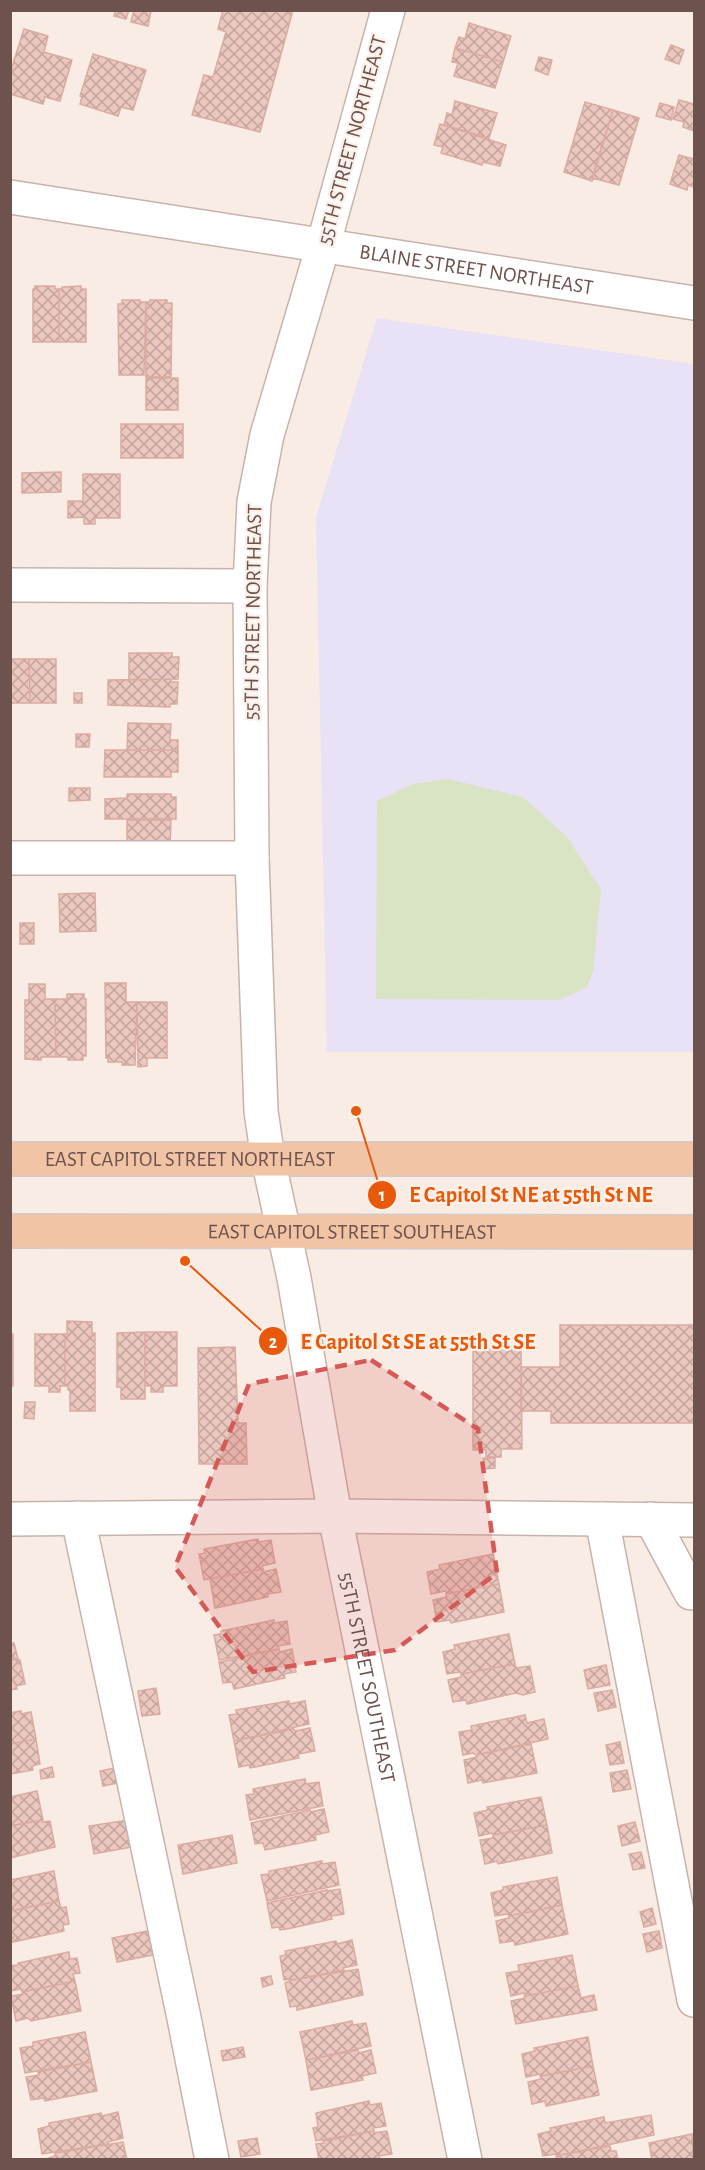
<svg xmlns="http://www.w3.org/2000/svg" width="705" height="2170" font-family="'Alegreya Sans',sans-serif">
<style>
.education{fill:#e9e1f5}
.pitch{fill:#d8e4c4}
.building{fill:url(#building-cross-hatch);stroke:#dbaba1;stroke-width:1.5}
.lines{fill:none;stroke-linecap:round;stroke-linejoin:round}
.minor-casing{stroke:#c8b3ac;stroke-width:36}
.major-casing{stroke:#d4cbca;stroke-width:36}
.minor{stroke:#fff;stroke-width:33}
.major{stroke:#f0c4a4;stroke-width:33}
.marked{fill:#d45957;fill-opacity:0.2;stroke:#d45957;stroke-width:4.5;stroke-dasharray:12 8;stroke-linejoin:round}
.labels{text-anchor:middle;dominant-baseline:central;stroke-width:4.5;stroke-linejoin:round;paint-order:stroke}
.street-label{font-size:21px;fill:#6e524d;stroke:#fcf1e9}
.leader{fill:none;stroke:#e8590c;stroke-width:2}
.callout-dot{fill:#e8590c;stroke:#fcf1e9;stroke-width:2}
.mark-label{font-size:18px;text-anchor:middle;font-weight:bold;fill:#fff}
.callout-label{font-size:22px;text-anchor:middle;font-weight:bold;fill:#e8590c;stroke:#fcf1e9;stroke-width:4.5;stroke-linejoin:round;paint-order:stroke}
</style>
<defs>
<pattern id="building-cross-hatch" width="8" height="8" patternUnits="userSpaceOnUse" patternTransform="scale(1.5)"><rect width="8" height="8" fill="#ebc7bf"/><path d="M0 0l8 8M0 8l8-8" fill="none" stroke="#c3a49d"/></pattern>
</defs>
<rect width="100%" height="100%" fill="#f9ece4"/>
<path class="education" d="M377,318l317,46v688h-367l-11,-535z"/>
<path class="pitch" d="M448,779l75,18 44,40 34,52 -8,83 -6,15 -27,13 -184,-1 1,-198 36,-17z"/>
<path class="building" d="M116,10h13l-3,9 -12,-3z
M134,10l17,1 -3,15 -17,-4z
M223,10h70l-33,122 -68,-17 12,-40 9,2 13,-45 -8,-3z
M469,23l42,13 -8,26 -48,-14 4,-11 6,2z
M24,29l24,7 -4,16 28,8 -12,41 -15,-4 -2,7 -33,-10v-21z
M671,45l13,5 -5,14 -14,-5z
M455,48l48,14 -8,26 -41,-12 4,-13 -6,-1z
M93,54l53,16 -13,40 -12,-3 -3,9 -38,-12 2,-7 -2,-1z
M539,57l13,3 -4,15 -13,-5z
M679,100l15,4v27l-11,-4 1,-5 -11,-3z
M455,101l42,12 -8,25 -45,-13 3,-12 5,2z
M585,102l28,8 -21,71 -28,-9z
M660,103l14,4 -3,13 -15,-4z
M613,110l26,8 -20,67 -27,-7z
M440,124l66,21 -6,21 -17,-4 -1,3 -41,-12 2,-6 -9,-2z
M679,155l15,4v28l-6,-2 -1,5 -17,-6z
M35,286h20v3h4v53h-26v-53h2z
M81,286v3h5v53h-27v-53h3v-2z
M122,300h18v2h6l-2,73h-25l-1,-71h4z
M150,300h17v3h5l-1,74h-25v-75h4z
M146,378h32v32h-32z
M121,424h62v34h-62z
M61,472v20l-39,1v-20z
M83,474h37v44h-25v6h-11v-7l-16,1v-17h15z
M129,653h43v4h7l-1,22 -49,1z
M10,659h19l1,44h-20z
M29,659h27v44h-26z
M171,679v3h7l-1,22h-7v3l-62,-2v-25z
M74,693h8v10h-8z
M128,723l43,1 -1,16h8v10h-51z
M76,734h14l-1,13h-13z
M105,750h73v22h-7v5h-67z
M69,788h21v12l-21,1z
M127,794h44v3h5v22h-71v-20l22,-1z
M127,820h44l-1,27h-43z
M95,893l1,38 -36,1 -1,-38z
M20,923h14v21h-14z
M105,983h21v19h11l-2,63h-13v-3h-14v-4h-2z
M29,984h16v15h10l1,58h-15v3l-16,-1v-59h4z
M67,994h17v5h2v57h-3v4h-15v-3h-12l-1,-58h12z
M137,1002h30v56h-20v8l-9,1z
M67,1321l25,1v11h3v78h-25v-21h-2v-4h-3v-52h2z
M560,1325h134v98h-143v-12h-30v-44h39z
M145,1332v67h-24v-12h-4v-54z
M145,1332h32v54h-14v6h-12v-6h-6z
M10,1334h3v52h-3z
M35,1334h30v52h-5v6h-11v-6h-14z
M235,1347l3,76h8l1,41h-48l-1,-116z
M473,1349h48l1,100h-21v8h-15v-7h-13z
M25,1402h10l-1,17 -10,-1z
M483,1458h12v10l-12,1z
M258,1539l1,3 12,-2 4,23 -13,3 1,3 -59,11 -5,-26 6,-1 -1,-4z
M493,1554l6,30 -52,10 -2,-3 -14,3 -4,-22 13,-3 -1,-4z
M263,1569v3l13,-3 5,23 -13,2v3l-53,11 -5,-29z
M499,1584l5,28 -53,11 -1,-3 -13,2 -4,-22 13,-3v-3l4,-1z
M274,1620v3l13,-2 3,23 -12,2 1,3 -60,11 -5,-25 7,-1v-3z
M509,1634l6,30 -54,10 -1,-2 -13,2 -4,-22 12,-3 -1,-4z
M14,1643l4,16 -8,1v-16z
M279,1649l1,3 12,-3 4,23 -12,2 1,4 -51,11 -2,-7 -9,1 -4,-21z
M18,1659v2l2,-1 5,24 -9,2 1,3 -7,1v-30z
M515,1664l1,4 14,-2 5,26 -12,3 -7,-2 -49,11 -1,-4 -13,2 -5,-22 13,-3v-3z
M606,1665l4,20 -22,4 -4,-19z
M156,1688l4,26 -18,2 -4,-25z
M612,1690l4,17 -18,4 -4,-18z
M289,1701v3l16,-3 4,23 -75,17 -5,-26 8,-1 -1,-4z
M21,1711v3l10,-2 5,27 -26,5v-31z
M525,1715l2,8 17,-4 4,20 -72,16 -3,-2 -10,2 -4,-23 13,-2 -1,-4z
M310,1728l5,23 -17,3 1,4 -49,10 -1,-3 -10,2 -5,-26 60,-12 1,2z
M36,1739l4,25 -8,2 1,4 -23,4v-30z
M620,1742l4,21 -14,2 -4,-20z
M531,1744l6,29 -54,10 -1,-3 -14,3 -4,-23 13,-3 -1,-2z
M52,1767l2,10 -13,2 -1,-9z
M120,1767l2,15 -19,4 -3,-15z
M627,1770l4,19 -18,3 -3,-19z
M305,1779l1,5 13,-2 4,24 -73,14 -4,-25 8,-1 -1,-5z
M37,1791l6,29 -33,6v-29z
M541,1797l6,28 -54,10 -1,-2 -13,3 -5,-23 14,-3 -1,-3z
M324,1809l5,23 -14,3 1,5 -51,10 -2,-7 -8,1 -4,-21 59,-13 1,2z
M43,1820v2l7,-1 5,26 -45,11v-32z
M128,1820l4,27 -38,7 -5,-28z
M635,1822l5,19 -18,5 -4,-20z
M547,1825l5,28 -54,11 -1,-3 -12,3 -5,-24 13,-2v-3z
M232,1835l5,28 -54,11 -5,-29z
M641,1852l4,16 -12,2 -4,-16z
M322,1861v3l13,-2 4,23 -72,16 -6,-26 8,-1v-3z
M54,1871l5,30 -49,10v-31z
M557,1877l5,28 -53,11 -1,-2 -13,2 -4,-23 12,-3v-3z
M340,1889l4,25 -13,2 1,3 -40,9 -12,2 -1,-3 -7,1 -5,-25 60,-13v1z
M59,1901l2,7 5,-1 3,17 -6,1 1,6 -51,11v-5l-3,1v-27z
M562,1905l6,29 -53,11 -1,-4 -14,2 -4,-22 13,-3v-2z
M652,1908l4,16 -12,3 -4,-15z
M148,1931l5,24 -36,7 -5,-24z
M659,1931l3,17 -15,4 -4,-18z
M352,1940l5,25 -14,3 1,2 -52,10 -1,-1 -7,1 -4,-24 6,-1 -1,-4 51,-10 1,3z
M69,1952l1,7 7,-1 3,15 -7,1 2,7 -53,11 -1,-3 -11,2v-25l8,-1v-2z
M572,1955l6,31 -52,10 -2,-3 -13,3 -5,-23 13,-2 -1,-6z
M358,1969l5,26 -66,15v-4l-7,1 -5,-24 7,-3z
M271,1976l2,8 -10,3 -2,-9z
M75,1981l6,30 -50,10 -3,-3 -12,3 -5,-25 12,-2 -1,-2z
M578,1986l3,12 13,-3 3,15 -81,14 -5,-23 14,-3 -1,-2z
M352,2021l1,4 13,-2 5,23 -65,14 -6,-28z
M85,2032l6,30 -66,11 -5,-25 13,-2v-4z
M588,2037l5,29 -45,9 -8,1v-2l-14,3 -4,-23 13,-3 -1,-3z
M243,2047l2,10 -22,4 -2,-10z
M358,2050l1,3 12,-3 5,23 -14,3 1,4 -52,10 -5,-30z
M91,2062l6,29 -52,10 -1,-3 -13,2 -5,-23 13,-2 -1,-3z
M593,2066l6,29 -53,11 -1,-5 -13,3 -4,-22 13,-3 -1,-3z
M369,2101l1,4 11,-2 5,23 -13,2 1,3 -58,10 -3,-13 5,-1 -2,-14z
M118,2112l5,26 -15,4v2l-66,10 -4,-25 11,-3v-3l52,-10 1,3z
M651,2115l3,20 -98,21v-2l-13,2 -5,-22 13,-3 -1,-3 54,-11 1,6z
M374,2131v2l13,-2 5,23 -13,2 1,4h-61l-3,-16 8,-1 -1,-2z
M692,2134l2,26h-42l-3,-17z
M257,2138l3,16 -19,3 -3,-16z
M123,2142l4,18h-84l12,-4v-3z
M610,2146l1,5h5l2,9h-65l8,-5z"/>
<g class="lines">
<g class="minor-casing">
<g id="minor">
<path id="s1" d="M388,10l-65,236 -56,189 -13,67 -4,84 2,272 9,253 7,48 26,119 41,238 130,644"/>
<path id="s2" d="M10,197l684,106"/>
<path d="M10,585l240,1"/>
<path d="M10,858h242"/>
<path d="M78,1518l105,495 29,147"/>
<path d="M10,1519l325,-3 359,4"/>
<path d="M602,1519l92,481"/>
<path d="M651,1519l40,74h3"/>
</g>
</g>
<g class="major-casing">
<g id="major">
<path id="s3" d="M10,1159h684"/>
<path id="s4" d="M10,1231l684,1"/>
</g>
</g>
<use href="#minor" class="minor"/>
<use href="#major" class="major"/>
</g>
<path class="marked" d="M371,1360l107,69 19,144 -102,77 -142,22 -78,-105 74,-183z"/>
<g class="labels">
<g class="street-label">
<text transform="translate(352 140) rotate(-75)">55TH STREET NORTHEAST</text>
<text stroke="none"><textPath href="#s2" startOffset="472">BLAINE STREET NORTHEAST</textPath></text>
<text transform="translate(253 612) rotate(-89)">55TH STREET NORTHEAST</text>
<text stroke="none"><textPath href="#s3" startOffset="180">EAST CAPITOL STREET NORTHEAST</textPath></text>
<text stroke="none"><textPath href="#s4" startOffset="342">EAST CAPITOL STREET SOUTHEAST</textPath></text>
<text stroke="none"><textPath href="#s1" startOffset="1696">55TH STREET SOUTHEAST</textPath></text>
</g>
</g>
<path class="leader" d="M356 1111L382 1195M185 1261L273 1341"/>
<g class="callout-dot">
<circle cx="356" cy="1111" r="6"/>
<circle cx="185" cy="1261" r="6"/>
<circle cx="382" cy="1195" r="15"/>
<circle cx="273" cy="1341" r="15"/>
</g>
<g class="mark-label">
<text x="382" y="1201">1</text>
<text x="273" y="1348">2</text>
</g>
<g class="callout-label">
<text x="531" y="1202">E Capitol St NE at 55th St NE</text>
<text x="418" y="1349">E Capitol St SE at 55th St SE</text>
</g>
<rect width="705" height="2170" fill="none" stroke="#6e524d" stroke-width="24"/>
</svg>
